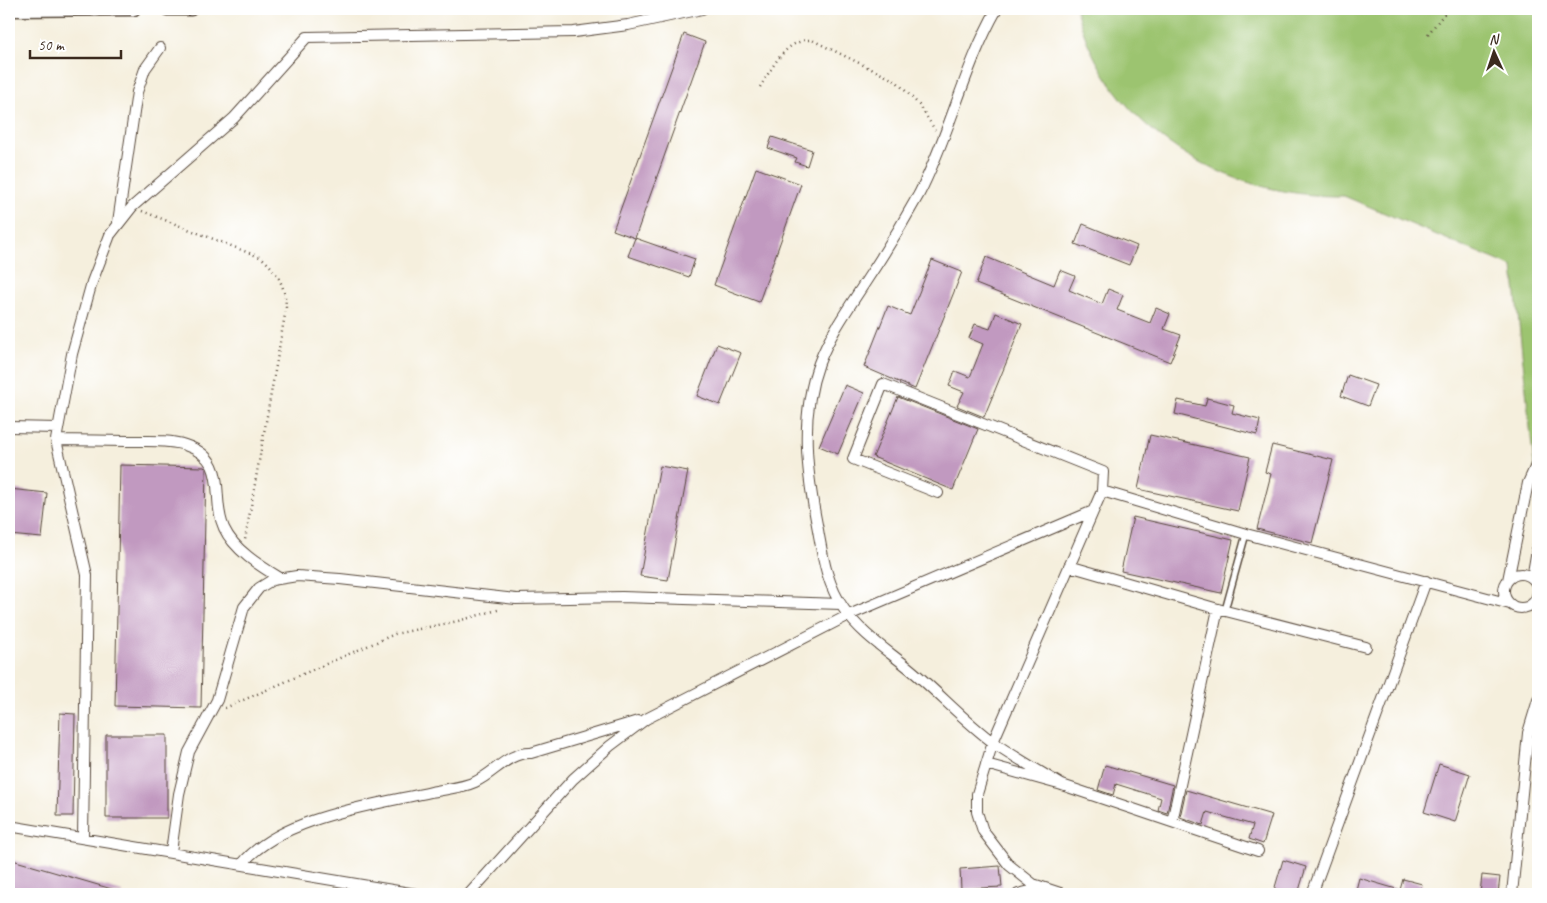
<svg xmlns="http://www.w3.org/2000/svg" width="1547" height="903" font-family="Caveat,sans-serif">
<style>
.green{fill:#9cc46f;stroke:#6c7746}
.building{fill:#c199c0}
.lines{fill:none;stroke-linecap:round;stroke-linejoin:round}
.service-casing{stroke:#57483b;stroke-width:8}
.minor-casing{stroke:#57483b;stroke-width:12}
.tertiary-casing{stroke:#57483b;stroke-width:15}
.path{stroke:#57483b;stroke-width:2.5;stroke-dasharray:1 4;stroke-linecap:butt}
.service{stroke:#fff;stroke-width:5}
.minor{stroke:#fff;stroke-width:10}
.tertiary{stroke:#fff;stroke-width:12}
</style>
<rect width="100%" height="100%" fill="#fff"/>
<filter id="ink" filterUnits="userSpaceOnUse"><feTurbulence type="fractalNoise" baseFrequency=".02" numOctaves="2"/><feDisplacementMap in="SourceGraphic" scale="10" xChannelSelector="R" yChannelSelector="G"/><feConvolveMatrix kernelMatrix="1 2 1 2 8 2 1 2 1" color-interpolation-filters="sRGB"/></filter>
<filter id="wash" filterUnits="userSpaceOnUse"><feTurbulence type="fractalNoise" baseFrequency=".0096" numOctaves="4" result="noise"/><feDisplacementMap in="SourceGraphic" scale="20" xChannelSelector="R" yChannelSelector="G"/><feGaussianBlur stdDeviation="1.12" result="paint"/><feColorMatrix in="noise" values="0 0 0 0 0 0 0 0 0 0 0 0 0 0 0 0 0 1.4 0 .05"/><feComposite in="paint" operator="in"/></filter>
<g filter="url(#wash)">
<rect width="100%" height="100%" fill="#f5efdd"/>
<path class="green" d="M1076,9h462v494l-25,-236 -169,-71c-120,2 -236,-66 -268,-187z"/>
<g id="blocks">
<path class="building" d="M684,34l21,8 -70,196 -22,-8z
M772,137l40,13 -5,16 -12,-4 2,-4 -29,-10z
M756,168l45,16 -42,118 -45,-17z
M1083,224l54,22 -8,19 -54,-21z
M635,238l60,21 -6,18 -61,-21z
M986,257l68,28 6,-15 15,6 -6,14 33,14 6,-15 15,6 -6,15 33,13 6,-15 14,6 -6,15 17,6 -11,27 -194,-78z
M932,260l30,12 -47,117 -51,-22 24,-61 22,9z
M996,313l26,11 -38,93 -27,-11 7,-14 -15,-6 6,-15 15,6 13,-33 -14,-6 6,-14 15,5z
M717,344l24,9 -21,52 -23,-9z
M1348,375l28,10 -8,21 -27,-10z
M845,385l19,8 -26,61 -19,-8z
M898,397l80,32 -25,61 -80,-33z
M1207,398l27,7 -2,8 28,7 -3,15 -82,-21 3,-14 27,6z
M1150,435l100,22 -12,54 -100,-22z
M1272,445l61,15 -21,83 -55,-14 14,-55 -6,-2z
M120,465l84,2 2,2 -5,239 -86,-2z
M660,466l28,5 -20,109 -28,-4z
M9,489l38,4 -5,45 -33,-3z
M1133,517l100,23 -12,53 -100,-22z
M60,713l15,1 -2,102h-16z
M106,735h61v83h-61z
M1439,764l31,10 -15,48 -31,-10z
M1105,765l68,20 -6,28 -9,-3 3,-12 -45,-14 -3,11 -15,-5z
M1186,790l86,25 -9,29 -14,-5 4,-14 -46,-13 -4,13 -23,-8z
M9,859l113,33v2l-113,-1z
M1283,860l23,7 -8,27h-25z
M1000,866l2,21 -41,2 -1,-20z
M1482,875l18,2 -2,17h-18z
M1359,878l41,12 3,-11 19,5 -3,10h-64z"/>
</g>
</g>
<g filter="url(#ink)">
<use href="#blocks" fill-opacity="0" stroke="#57483b" stroke-width="1"/>
<g class="lines">
<g class="service-casing">
<path id="service" d="M1225,610l21,-76"/>
</g>
<g class="minor-casing">
<path id="minor" d="M997,9c-33,58 -47,125 -78,185 -16,29 -33,57 -51,84 -18,28 -37,54 -49,85 -20,55 -12,111 -1,167 5,28 9,55 26,79 17,25 43,41 66,60 28,23 54,52 84,74 22,15 45,28 68,42
M118,222l19,-130 8,-23 15,-21
M9,427l49,1
M56,440c27,0 54,1 80,1 16,0 34,-1 49,4 46,15 25,53 39,83 10,22 36,38 56,50
M1102,491l144,43 264,70
M938,493l-85,-34 30,-75 220,88 -1,19 -109,251 -16,52v18l6,19 26,34 24,19 30,10
M1069,566l149,43 148,38
M1504 591a17 17 0 1 1 34 0a17 17 0 1 1-34 0Z
M1532,578l6,-34
M1508,580l20,-97 10,-22
M986,764l76,21 196,66
M1172,822l46,-213
M9,826l407,68
M83,837l4,-262 -31,-135 16,-86 20,-72 18,-47 22,-28 102,-89 73,-81 267,-5 54,-7 74,-16
M171,852l8,-58 10,-42 28,-52 27,-93 15,-19 13,-8 25,-4 43,3 176,20 106,-2 219,7
M242,864c38,-47 132,-59 189,-72 13,-3 31,-4 44,-10 20,-9 33,-30 56,-29l107,-32
M469,894l104,-115 37,-33 36,-27 203,-104 244,-104
M1018,894l24,-6
M1312,894l114,-313
M1512,894l16,-161 10,-33"/>
</g>
<g class="tertiary-casing">
<path id="tertiary" d="M167,9h24
M9,10l125,-1"/>
</g>
<path class="path" d="M1428,34l20,-25
M760,87c13,-20 25,-48 52,-47l84,41 24,25 15,24
M142,211l120,47c16,14 24,30 24,51l-41,231
M225,708l170,-74 63,-13 43,-12"/>
<use href="#service" class="service"/>
<use href="#minor" class="minor"/>
<use href="#tertiary" class="tertiary"/>
</g>
</g>
<rect width="1547" height="903" fill="none" stroke="#fff" stroke-width="30"/>
<g transform="translate(1494 52) rotate(357)" stroke="#ffffff" stroke-width="4" paint-order="stroke">
<path d="M0-4L9 19L0 12L-9 19Z" fill="#3b2a1e"/>
<text y="-8" font-size="14" font-weight="bold" text-anchor="middle" fill="#3b2a1e">N</text>
</g>
<path d="M30 50v8h91v-8" fill="none" stroke="#3b2a1e" stroke-width="2.5"/>
<text x="38" y="50" font-size="15" fill="#3b2a1e" stroke="#ffffff" stroke-width="4" paint-order="stroke">50 m</text>
</svg>
